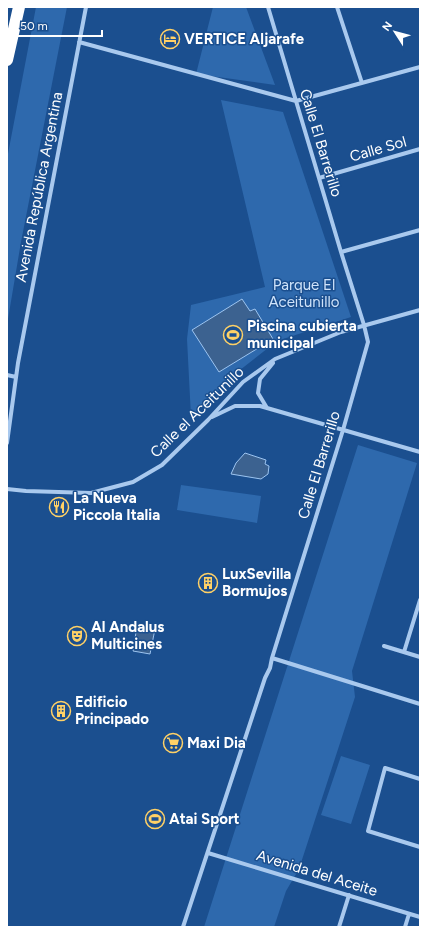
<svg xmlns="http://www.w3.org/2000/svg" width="427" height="934" font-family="Figtree,sans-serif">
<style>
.green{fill:#2e69ad}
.water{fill:#3c6290;stroke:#9cc4f0}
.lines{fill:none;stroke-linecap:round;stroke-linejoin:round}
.minor{stroke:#a9c9ee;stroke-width:4}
.motorway{stroke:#fff;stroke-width:12}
.labels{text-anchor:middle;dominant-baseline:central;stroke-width:3;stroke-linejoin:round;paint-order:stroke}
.poi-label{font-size:15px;font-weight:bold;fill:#fff;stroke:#1b4f8f;text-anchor:start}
.street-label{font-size:15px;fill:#fff;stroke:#1b4f8f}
.park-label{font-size:15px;fill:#cfe3fa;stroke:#1b4f8f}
</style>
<rect width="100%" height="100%" fill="#1b4f8f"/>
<path class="green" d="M36,7h31l-46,235 -14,83v-166z
M213,7h33l29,78 -79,-11z
M221,100l62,12 68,205 -74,24 -37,29 -49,47 -4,-78 4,-34 74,-18z
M358,445l59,18 -65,208 3,26 -56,172 -13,22 -12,36h-70z
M181,485l80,11 -4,27 -80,-13z
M341,756l29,9 -19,59 -30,-9z"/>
<path class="water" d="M242,299l8,12 5,-2 18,30 -54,33 -27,-42z
M245,453l21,7 -1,4 4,2 -1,8 -7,5 -30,-5 5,-11z
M137,626l18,3 -5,25 -17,-3z"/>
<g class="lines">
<path class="minor" d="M337,7l25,76
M79,42l217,59
M296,101l124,-34
M319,178l101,-29
M341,252l79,-22
M7,375l9,2
M267,408l-9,-15 2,-14 13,-16
M212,417l23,-11h25l160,46
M7,443l11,-80 68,-356
M7,489l19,2 65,2 42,-11 29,-17 46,-45 35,-38 32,-23 66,-27 79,-22
M384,646l36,11
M404,652l16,-52
M272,658l148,46
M420,779l-35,-11 -17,63 52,16
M208,853l212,64
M183,927l82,-249 5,-10 2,-10 71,-228 25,-88 -4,-17 -23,-73 -73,-245
M339,927l10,-32
M405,927l4,-13"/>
<path class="motorway" d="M7,60l12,-53"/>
</g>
<defs>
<g id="hotel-ring" transform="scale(1)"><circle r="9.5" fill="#1b4f8f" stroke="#ffd166" stroke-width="1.5"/><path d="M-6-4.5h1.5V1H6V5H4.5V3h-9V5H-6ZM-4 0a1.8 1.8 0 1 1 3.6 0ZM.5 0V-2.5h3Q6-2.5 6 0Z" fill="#ffd166"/></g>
<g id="stadium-ring" transform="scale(1)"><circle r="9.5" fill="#1b4f8f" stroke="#ffd166" stroke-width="1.5"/><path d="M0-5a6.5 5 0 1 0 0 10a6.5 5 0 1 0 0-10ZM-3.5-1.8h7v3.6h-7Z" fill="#ffd166"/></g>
<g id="restaurant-ring" transform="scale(1)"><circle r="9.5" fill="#1b4f8f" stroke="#ffd166" stroke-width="1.5"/><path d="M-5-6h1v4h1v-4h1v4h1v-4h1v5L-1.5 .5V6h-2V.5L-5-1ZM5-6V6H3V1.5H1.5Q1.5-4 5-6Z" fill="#ffd166"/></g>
<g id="building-ring" transform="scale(1)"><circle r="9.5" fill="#1b4f8f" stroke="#ffd166" stroke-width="1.5"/><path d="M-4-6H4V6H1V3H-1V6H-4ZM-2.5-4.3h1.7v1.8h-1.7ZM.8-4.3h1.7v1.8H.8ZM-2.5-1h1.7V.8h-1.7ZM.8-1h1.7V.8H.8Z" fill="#ffd166"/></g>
<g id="theatre-ring" transform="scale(1)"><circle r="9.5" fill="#1b4f8f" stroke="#ffd166" stroke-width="1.5"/><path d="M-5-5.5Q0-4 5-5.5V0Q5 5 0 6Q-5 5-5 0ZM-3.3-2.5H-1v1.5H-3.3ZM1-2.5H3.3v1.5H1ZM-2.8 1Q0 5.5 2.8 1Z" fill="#ffd166"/></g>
<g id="supermarket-ring" transform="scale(1)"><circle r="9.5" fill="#1b4f8f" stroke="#ffd166" stroke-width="1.5"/><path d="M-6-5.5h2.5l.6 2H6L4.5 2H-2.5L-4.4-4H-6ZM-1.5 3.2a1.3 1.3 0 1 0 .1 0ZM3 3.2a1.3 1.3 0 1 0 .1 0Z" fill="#ffd166"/></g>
</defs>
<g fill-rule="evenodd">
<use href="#hotel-ring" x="170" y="39"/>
<use href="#stadium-ring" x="233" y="335"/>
<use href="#restaurant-ring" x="59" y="507"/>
<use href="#building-ring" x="208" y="583"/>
<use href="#theatre-ring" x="77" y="636"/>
<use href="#building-ring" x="61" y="711"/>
<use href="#supermarket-ring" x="173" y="743"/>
<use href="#stadium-ring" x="155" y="819"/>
</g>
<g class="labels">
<g class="poi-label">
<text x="184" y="39">VERTICE Aljarafe</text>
<text x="247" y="326">Piscina cubierta<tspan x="247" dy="17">municipal</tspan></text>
<text x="73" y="498">La Nueva<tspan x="73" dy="17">Piccola Italia</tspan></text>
<text x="222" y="574">LuxSevilla<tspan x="222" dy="17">Bormujos</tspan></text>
<text x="91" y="627">Al Andalus<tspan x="91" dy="17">Multicines</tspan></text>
<text x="75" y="702">Edificio<tspan x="75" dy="17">Principado</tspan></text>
<text x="187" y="743">Maxi Dia</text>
<text x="169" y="819">Atai Sport</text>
</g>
<g class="street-label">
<text transform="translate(321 143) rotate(73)">Calle El Barrerillo</text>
<text transform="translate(378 149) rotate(-16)">Calle Sol</text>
<text transform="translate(39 187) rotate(-79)">Avenida República Argentina</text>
<text transform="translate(197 412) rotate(-44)">Calle el Aceitunillo</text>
<text transform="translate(319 465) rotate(-73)">Calle El Barrerillo</text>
<text transform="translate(317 873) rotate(17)">Avenida del Aceite</text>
</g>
<g class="park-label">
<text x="304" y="285">Parque El<tspan x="304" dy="17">Aceitunillo</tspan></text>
</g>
</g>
<rect width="427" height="934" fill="none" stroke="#ffffff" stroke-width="16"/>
<g transform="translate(395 32) rotate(306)" stroke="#1b4f8f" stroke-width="3" paint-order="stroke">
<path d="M0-3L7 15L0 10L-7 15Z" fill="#ffffff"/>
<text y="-6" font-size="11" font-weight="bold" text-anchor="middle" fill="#ffffff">N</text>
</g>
<path d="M14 30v6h88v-6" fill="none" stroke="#ffffff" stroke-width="2"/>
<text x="20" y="30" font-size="12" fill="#ffffff" stroke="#1b4f8f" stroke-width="3" paint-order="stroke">50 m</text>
</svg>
